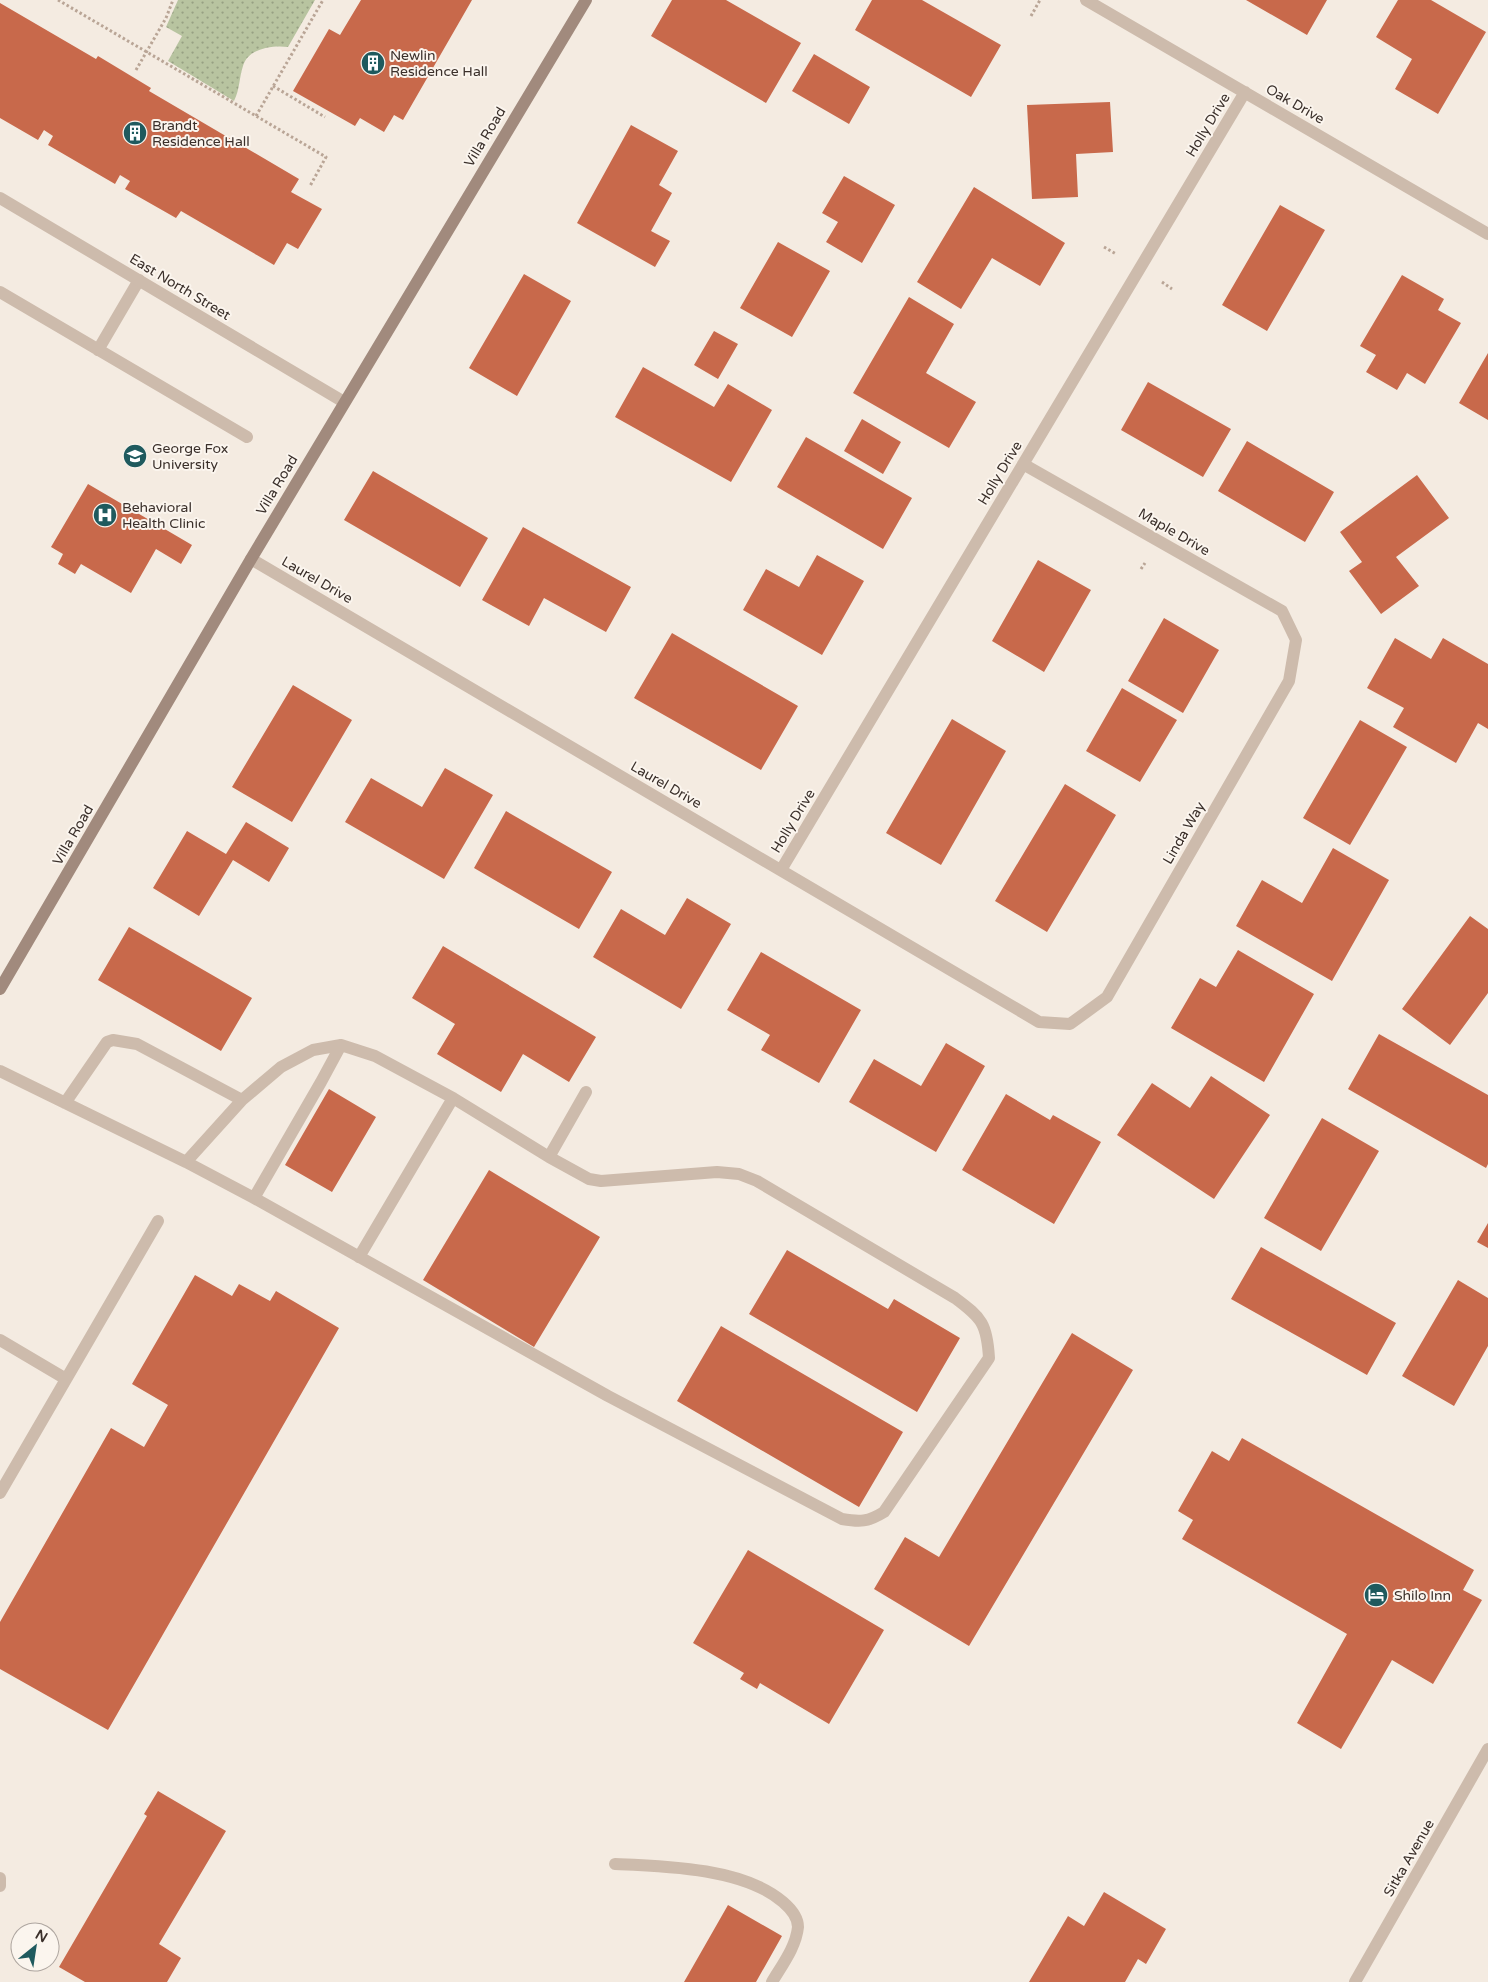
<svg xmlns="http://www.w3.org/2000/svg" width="1488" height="1982" font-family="'Varela Round',sans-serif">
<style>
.green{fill:url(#green-dots)}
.building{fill:#c8694b}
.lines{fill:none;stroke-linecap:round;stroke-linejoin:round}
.path{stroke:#b9a596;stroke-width:3;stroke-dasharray:2.5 2.5;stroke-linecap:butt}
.lane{stroke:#cdbbac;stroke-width:12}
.street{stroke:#cdbbac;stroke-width:12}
.secondary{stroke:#a18a7d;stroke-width:12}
.labels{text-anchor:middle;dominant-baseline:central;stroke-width:4;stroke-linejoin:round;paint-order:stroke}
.poi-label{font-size:14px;fill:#3b302b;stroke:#fbf5ee;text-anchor:start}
.street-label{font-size:14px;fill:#3b302b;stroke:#fbf5ee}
</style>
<defs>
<pattern id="green-dots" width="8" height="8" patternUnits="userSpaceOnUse" patternTransform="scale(1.25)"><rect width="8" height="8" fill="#b8c4a0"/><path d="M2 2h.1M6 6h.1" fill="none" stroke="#97a083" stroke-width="1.8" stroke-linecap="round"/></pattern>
</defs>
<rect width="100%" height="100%" fill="#f4ebe1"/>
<path class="green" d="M178,0h137l-27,47c-15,-2 -40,1 -45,19 -4,12 -3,23 -9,35l-66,-40 14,-25 -16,-9z"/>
<path class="building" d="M361,0h111l-69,120 -9,-5 -10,17 -24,-14 -5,8 -62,-35 36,-62 11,6z
M672,0h54l75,43 -35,60 -115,-67z
M872,0h50l79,45 -30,52 -116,-67z
M1246,0h81l-20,35z
M1398,0h33l55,32 -48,82 -43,-25 17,-30 -36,-22z
M0,3l96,56 2,-3 53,32 -2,3 150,88 -8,13 31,17 -24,40 -11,-6 -13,22 -93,-54 -5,7 -51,-29 5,-8 -10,-6 -5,9 -67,-39 5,-9 -9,-6 -6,10 -38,-22z
M814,54l56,33 -21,37 -57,-33z
M1110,102l3,50 -37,2 2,43 -46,2 -5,-94z
M631,125l47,26 -19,34 13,8 -21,38 19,10 -15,26 -78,-44z
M844,176l51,29 -33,58 -36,-21 12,-20 -16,-9z
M974,187l91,56 -25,43 -48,-28 -31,51 -44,-27z
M1280,205l45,25 -58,101 -45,-26z
M778,242l52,29 -38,66 -52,-29z
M524,274l47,27 -54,95 -48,-28z
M1402,275l42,24 -6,11 23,13 -36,61 -18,-11 -10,17 -31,-18 10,-17 -16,-9z
M909,297l45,27 -28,49 50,29 -27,46 -96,-55z
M714,331l24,13 -20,35 -24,-14z
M1488,353v67l-29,-17z
M643,367l71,40 14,-23 44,26 -41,72 -116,-65z
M1148,382l83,47 -28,48 -82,-47z
M862,419l39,23 -18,32 -39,-23z
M806,437l106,61 -29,51 -106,-62z
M1247,441l87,51 -29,50 -87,-51z
M373,471l115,67 -28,49 -116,-67z
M1417,475l32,43 -53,39 23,29 -38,28 -32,-43 13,-9 -22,-30z
M88,484l104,61 -11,19 -25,-15 -25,44 -50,-29 -6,10 -17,-10 5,-10 -12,-7z
M523,527l108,60 -25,45 -62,-34 -15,28 -47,-26z
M817,555l47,26 -42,74 -79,-45 23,-41 33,18z
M1038,560l53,30 -47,82 -52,-31z
M1164,618l55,32 -36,63 -55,-32z
M672,633l126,73 -37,64 -127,-72z
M1395,638l36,21 12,-21 45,26v65l-10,-6 -22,40 -63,-36 11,-19 -37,-20z
M293,685l59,35 -60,102 -60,-35z
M1122,688l55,32 -37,62 -54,-31z
M952,719l54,32 -65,114 -55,-32z
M1360,720l47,27 -57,98 -47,-27z
M445,768l48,27 -49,84 -99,-57 26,-44 51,29z
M1065,784l51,31 -69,117 -52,-31z
M506,811l106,61 -33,57 -105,-61z
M246,822l43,26 -20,34 -36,-22 -34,56 -46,-28 34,-57 39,23z
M1333,848l56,32 -57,101 -96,-55 26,-46 40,23z
M687,898l44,26 -50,85 -88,-52 28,-48 44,26z
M1470,916l18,13v64l-38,52 -48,-36z
M129,927l123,71 -31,53 -123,-71z
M443,946l153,91 -27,45 -46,-28 -22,38 -64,-38 18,-30 -43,-26z
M1238,950l76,44 -50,88 -93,-54 29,-50 16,9z
M761,952l100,58 -42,73 -58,-33 9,-15 -43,-25z
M1379,1034l109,61v69l-2,4 -138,-79z
M946,1043l39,23 -49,86 -87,-50 25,-43 47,27z
M1211,1076l59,39 -56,84 -97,-64 35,-52 38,25z
M329,1089l47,28 -44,75 -47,-27z
M1006,1094l44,26 3,-5 48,27 -47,82 -92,-54z
M1322,1118l57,33 -58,100 -57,-33z
M489,1170l111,67 -66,110 -111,-67z
M1488,1223v25l-11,-6z
M1261,1247l135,76 -29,52 -136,-76z
M787,1250l101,59 6,-10 66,39 -43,74 -168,-98z
M195,1275l37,21 7,-12 31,17 6,-10 63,37 -231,402 -108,-61v-47l111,-194 33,19 24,-42 -36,-21z
M1458,1280l30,18v48l-34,60 -52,-30z
M721,1326l182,106 -44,75 -182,-106z
M1072,1333l61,37 -164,276 -95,-57 31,-52 34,20z
M1242,1438l232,132 -11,20 19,10 -49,84 -41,-24 -51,89 -44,-26 50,-89 -165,-95 11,-19 -15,-9 34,-60 17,10z
M748,1550l136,80 -55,94 -69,-41 -3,6 -17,-10 4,-6 -51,-30z
M158,1791l68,40 -67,113 22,14 -14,24h-82l-26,-15 88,-151 -3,-2z
M1104,1892l62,37 -20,35 -8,-5 -13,23h-96l39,-66 16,10z
M728,1905l54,31 -26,46h-72z"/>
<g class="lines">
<path class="path" d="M58,0l268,157 -16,29
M1031,16l9,-16
M136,70l30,-52 7,-18
M273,86l52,31
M256,116l67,-116
M1104,247l12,7
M1162,282l10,7
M1141,569l4,-6"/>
<path class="lane" d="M0,292l247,145
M98,350l41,-70
M0,1071l186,91 56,-62 39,-33 32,-17 28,-5 34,11 78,42 96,59 37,-65
M65,1103l42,-61 6,-2 24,4 105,56
M186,1162l68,36 354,198 234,123c18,3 26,3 42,-7l105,-154c-2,-34 -7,-40 -34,-60l-198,-117 -18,-7 -22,-2 -116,9 -12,-2 -40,-22
M254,1198l67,-116 20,-37
M359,1257l94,-159
M0,1340l66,39
M0,1493l158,-272
M615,1864c50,2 129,4 168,38 7,6 15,15 15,25 -2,20 -16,38 -26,55
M0,1878v8"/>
<path class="street" d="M1086,0l402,234
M0,198l344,204
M251,559l788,463 31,2 37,-27 182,-316 7,-41 -14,-29 -259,-147
M781,870l464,-778
M1355,1982l133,-233"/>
<path class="secondary" d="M0,989l251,-430 335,-559"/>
</g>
<defs>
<g id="building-disc" transform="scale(1.25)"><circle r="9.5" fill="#1f5a5e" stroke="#fbf5ee"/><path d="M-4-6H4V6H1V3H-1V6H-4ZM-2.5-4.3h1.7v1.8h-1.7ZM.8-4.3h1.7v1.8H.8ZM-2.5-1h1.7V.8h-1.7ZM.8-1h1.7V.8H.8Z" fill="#fff"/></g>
<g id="university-disc" transform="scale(1.25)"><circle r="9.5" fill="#1f5a5e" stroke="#fbf5ee"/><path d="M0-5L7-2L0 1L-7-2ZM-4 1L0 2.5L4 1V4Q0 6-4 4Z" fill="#fff"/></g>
<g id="hospital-disc" transform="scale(1.25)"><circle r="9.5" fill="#1f5a5e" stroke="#fbf5ee"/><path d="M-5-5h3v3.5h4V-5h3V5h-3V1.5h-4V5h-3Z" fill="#fff"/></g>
<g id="hotel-disc" transform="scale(1.25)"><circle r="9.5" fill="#1f5a5e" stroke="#fbf5ee"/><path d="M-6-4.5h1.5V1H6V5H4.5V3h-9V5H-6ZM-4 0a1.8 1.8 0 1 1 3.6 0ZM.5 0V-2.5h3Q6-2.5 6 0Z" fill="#fff"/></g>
</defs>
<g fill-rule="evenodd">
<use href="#building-disc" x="373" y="63"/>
<use href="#building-disc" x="135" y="133"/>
<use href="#university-disc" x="135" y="456"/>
<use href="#hospital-disc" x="105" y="515"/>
<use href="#hotel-disc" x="1376" y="1595"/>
</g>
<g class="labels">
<g class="poi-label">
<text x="390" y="55">Newlin<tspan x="390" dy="16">Residence Hall</tspan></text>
<text x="152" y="125">Brandt<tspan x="152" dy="16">Residence Hall</tspan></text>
<text x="152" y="448">George Fox<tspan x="152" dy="16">University</tspan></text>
<text x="122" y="507">Behavioral<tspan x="122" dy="16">Health Clinic</tspan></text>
<text x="1394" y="1595">Shilo Inn</text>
</g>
<g class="street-label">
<text transform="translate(1295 104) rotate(30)">Oak Drive</text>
<text transform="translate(1208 125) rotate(-59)">Holly Drive</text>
<text transform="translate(485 137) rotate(-59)">Villa Road</text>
<text transform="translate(180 287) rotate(31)">East North Street</text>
<text transform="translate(1000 473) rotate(-59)">Holly Drive</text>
<text transform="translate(277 485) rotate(-59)">Villa Road</text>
<text transform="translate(1174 532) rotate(30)">Maple Drive</text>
<text transform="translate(317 580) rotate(30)">Laurel Drive</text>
<text transform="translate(666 785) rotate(30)">Laurel Drive</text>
<text transform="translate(793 821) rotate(-59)">Holly Drive</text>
<text transform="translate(1184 833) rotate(-60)">Linda Way</text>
<text transform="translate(73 835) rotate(-60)">Villa Road</text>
<text transform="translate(1409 1858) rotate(-60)">Sitka Avenue</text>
</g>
</g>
<g transform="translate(35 1947) rotate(30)"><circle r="24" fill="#fbf5ee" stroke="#aea6a0"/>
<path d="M0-4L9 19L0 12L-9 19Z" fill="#1f5a5e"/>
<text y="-8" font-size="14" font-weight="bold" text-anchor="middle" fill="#3b302b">N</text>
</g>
</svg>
